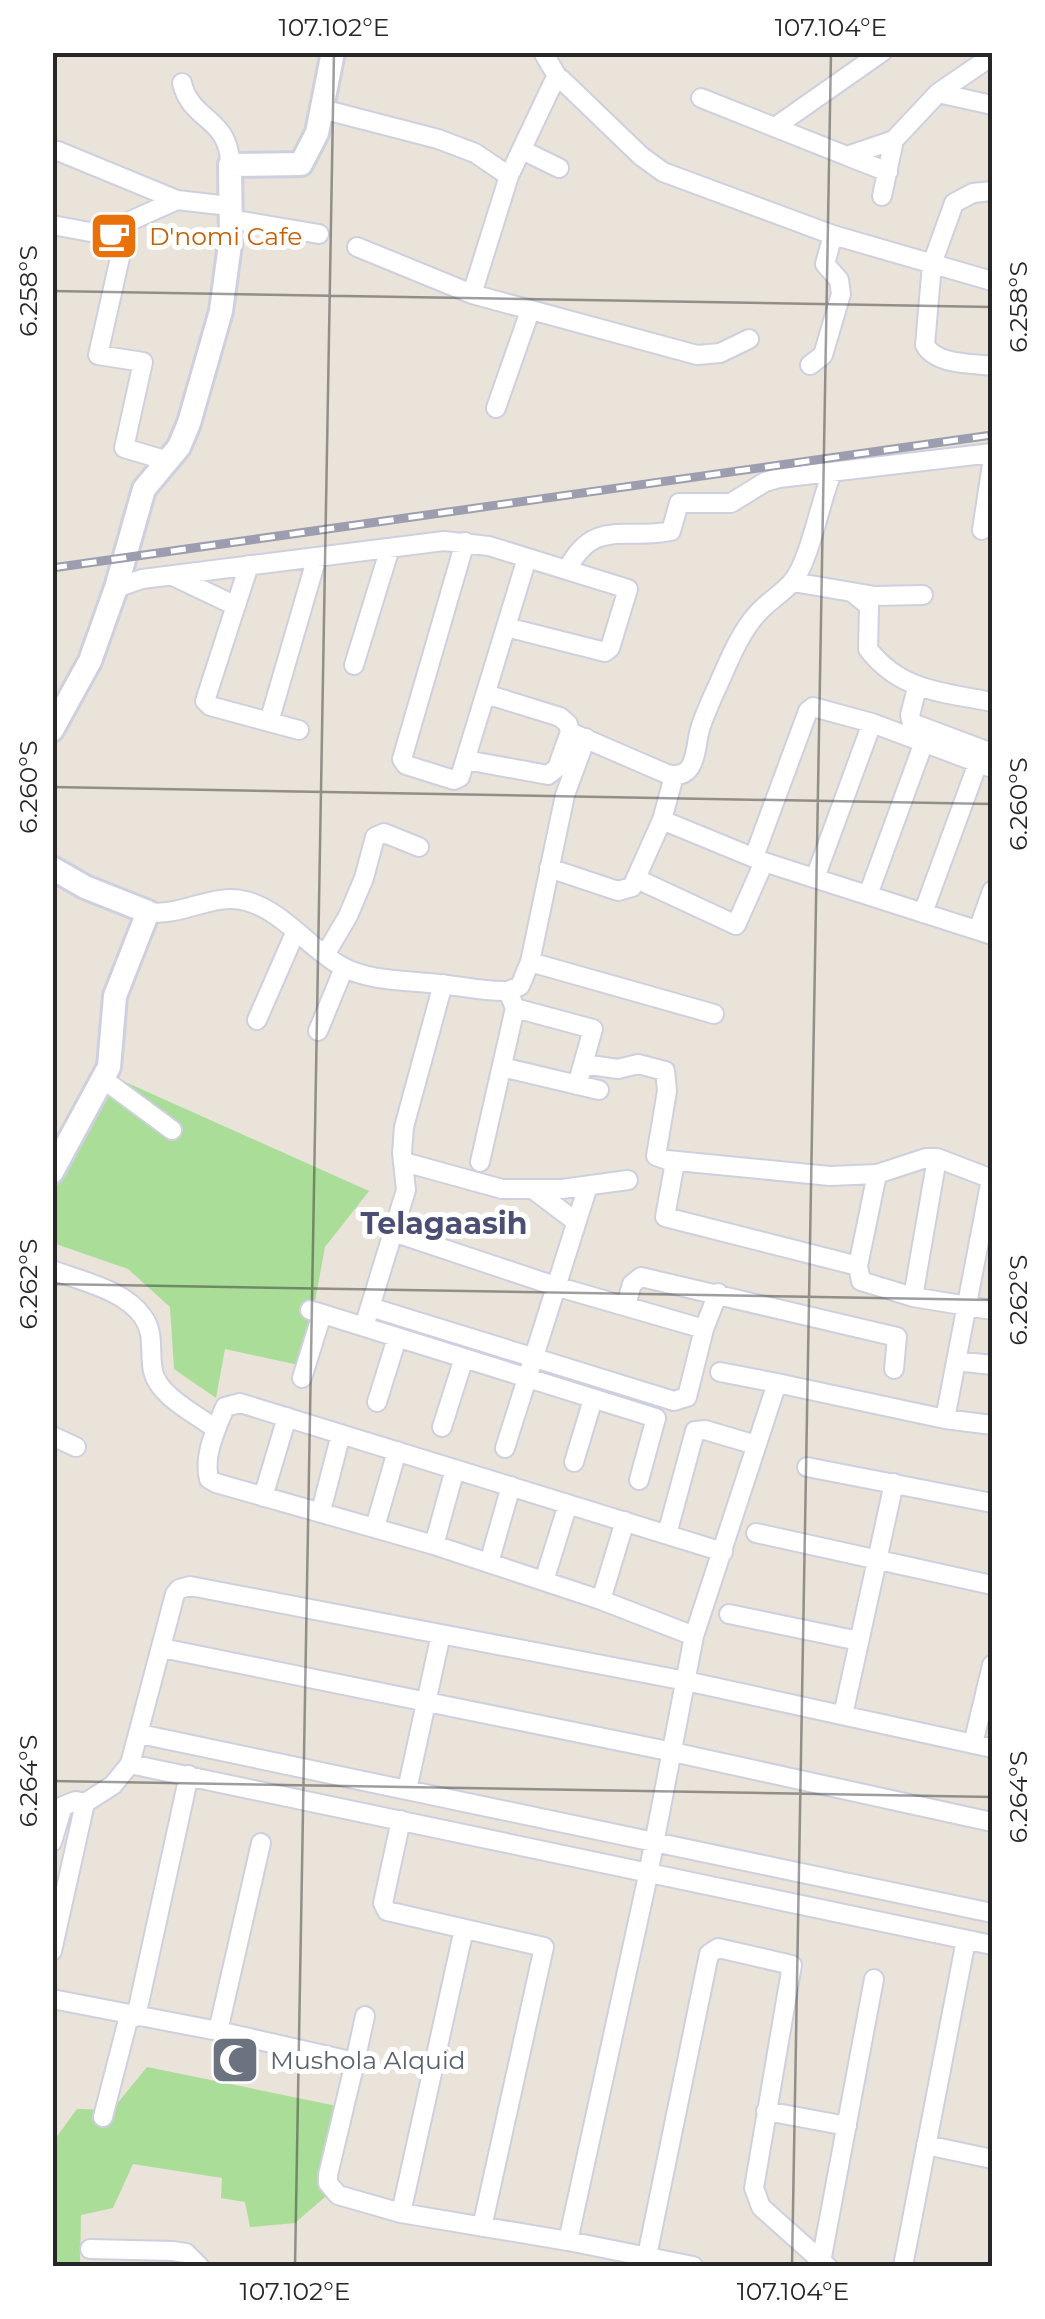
<svg xmlns="http://www.w3.org/2000/svg" width="1045" height="2319" font-family="Montserrat,sans-serif">
<style>
.green{fill:#aadd98}
.lines{fill:none;stroke-linecap:round;stroke-linejoin:round}
.street-casing{stroke:#ced0df;stroke-width:22}
.secondary-casing{stroke:#ced0df;stroke-width:28}
.street{stroke:#fff;stroke-width:18}
.secondary{stroke:#fff;stroke-width:22}
.rail-casing{stroke:#9c9eb0;stroke-width:9}
.rail{stroke:#fff;stroke-width:5;stroke-dasharray:15;stroke-linecap:butt}
.ticks{fill:none;stroke:#272727;stroke-width:2.5;stroke-opacity:0.45}
.labels{text-anchor:middle;dominant-baseline:central;stroke-width:10;stroke-linejoin:round;paint-order:stroke}
.food-label{font-size:25px;fill:#c56008;stroke:#fff;text-anchor:start}
.worship-label{font-size:25px;fill:#5b616d;stroke:#fff;text-anchor:start}
.quarter-label{font-size:30px;font-weight:bold;fill:#4b4f74;stroke:#fff}
.neatline{fill:none;stroke:#272727;stroke-width:4}
.ticks-label{font-size:25px;text-anchor:middle;fill:#272727}
</style>
<rect width="100%" height="100%" fill="#e9e3d9"/>
<path class="green" d="M94,1068l275,123 -44,56 -22,119 -78,-17 -9,49 -42,-29 -4,-62 -42,-38 -75,-26v-98z
M147,2067l190,39 -4,84 -38,33 -45,4 -5,-25 -24,-4 1,-20 -89,-14 -20,44 -32,7 -1,51h-27l2,-127 22,-30 35,1z"/>
<g class="lines">
<g class="street-casing">
<path id="street" d="M543,52l15,26
M182,83c9,39 48,34 48,82
M938,93l54,-37
M701,98l146,58 47,-16 44,-47 54,12
M322,109l116,30 37,14 34,23
M775,127l107,-75
M522,150l37,18
M58,151l119,49
M847,156l41,16
M992,191l-19,2 -19,10 -22,61 -7,81c11,20 46,18 67,21
M882,196l12,-56
M230,219l89,15
M128,222l-30,133 45,7 -19,86 44,13
M52,225l38,7 38,-10 49,-22 52,6
M357,247l115,47
M749,339l-29,14 -23,2 -225,-61 37,-118 46,-97h6l80,77 22,16 170,63 159,46
M810,365l13,-10 18,-61 -2,-14 -14,-16 8,-29
M496,408l34,-97
M982,530l10,-66
M465,542l-63,217 4,6 48,15 6,-3 67,-219
M249,565l-44,136 5,5 89,24
M567,570c27,-53 58,-29 104,-39l8,-28h52l34,-21 14,-4 213,-25
M173,576l63,30
M793,582l82,14 48,-1
M116,588l26,-9 302,-38 45,5 139,43 -18,59 -5,4 -99,-25
M853,593l16,13 -1,43c33,43 76,43 124,53
M354,665l36,-117
M917,688l-7,27 2,8 80,30
M486,694l74,23 8,7 2,8 97,42c29,7 28,-23 32,-41 3,-13 9,-25 14,-37 13,-27 24,-60 44,-82 10,-12 25,-20 35,-32 18,-21 28,-81 40,-109
M269,722l48,-165
M466,760l82,15 9,-7 13,-36
M662,820l102,42 228,73
M754,857l54,-146 5,-4 59,16 120,45
M549,868l69,23 14,-4 30,-67 12,-44
M815,878l57,-155
M637,879l99,46 28,-63
M868,895l56,-153
M148,912c34,5 65,-20 98,-11 37,10 62,46 95,65 29,16 66,14 98,18 23,2 45,8 69,7l12,-5 10,-24 35,-167 21,-57
M923,913l55,-150
M978,930l14,-39
M325,955l23,-39 16,-38 11,-41 9,-4 35,14
M530,962l184,52
M515,1008l78,21 -16,56
M257,1020l38,-87
M318,1031l26,-63
M583,1064l35,5 20,-5 27,7 2,20 -11,65 11,4 163,16 47,-2 49,-16h11l55,21
M502,1067l97,23
M103,1079l69,51
M404,1162l98,27h60l66,-9
M480,1162l35,-154 -7,-17
M675,1162l-10,55 193,49
M877,1174l-19,92 3,15 52,16 79,13
M534,1190l41,31
M52,1270c29,11 73,20 91,47 12,16 6,35 10,54 5,25 44,44 63,58
M913,1297l24,-139
M626,1305l6,-21 9,-7 256,60 -3,32
M370,1307l304,94 13,-4 17,-68 -149,-43 -162,-54
M310,1310l346,108 -17,62
M367,1317l39,-127 -4,-37 2,-26 39,-143
M704,1329l14,-36
M956,1361l36,4
M720,1372l57,11
M302,1378l20,-64
M377,1402l20,-64
M945,1419l46,-240
M442,1427l22,-69
M52,1436l24,11
M505,1448l83,-262
M574,1462l19,-63
M807,1467l185,36
M263,1497l24,-80
M321,1511l20,-77
M375,1527l22,-76
M756,1533l236,52
M667,1534l28,-103 10,-1 51,15
M434,1545l21,-76
M489,1563l22,-77
M544,1581l24,-77
M601,1600l24,-79
M729,1614l130,27
M694,1636l-93,-36 -167,-55 -218,-62 -7,-4c-6,-23 7,-50 16,-72l15,-4 483,149
M162,1648l506,103 324,71
M843,1715l51,-232
M140,1734l852,179
M973,1744l19,-79
M130,1764l862,181
M407,1790l34,-156
M401,1820l-18,83 4,8 157,36 -62,280
M52,1842l11,-36 13,-5 9,2 28,-18 17,-21 45,-170 4,-5 11,-3 496,95 306,67
M52,1951l33,-148
M52,1999l166,32 137,31 -27,113v8l10,12 63,18 167,28 125,25
M136,2017l53,-242
M218,2031l43,-188
M355,2062l10,-46
M766,2111l81,15
M103,2117l26,-101
M926,2145l66,14
M401,2213l63,-284
M568,2241l79,-361 47,-244 83,-253 168,36 47,6
M90,2249l83,2 13,2 13,13
M647,2256l62,-302 9,-6 74,17 -38,223 7,19 66,59
M821,2262l53,-283
M903,2266l63,-326"/>
</g>
<g class="secondary-casing">
<path id="secondary" d="M52,730l38,-69 26,-73 28,-99 35,-42 10,-24 32,-112 10,-74 -1,-72 71,-1 16,-31 16,-81
M52,868l33,19 63,25 -33,84 -6,71 -57,105"/>
</g>
<use href="#street" class="street"/>
<use href="#secondary" class="secondary"/>
<g class="rail-casing">
<path id="rail" d="M52,568l940,-133"/>
</g>
<use href="#rail" class="rail"/>
</g>
<path class="ticks" d="M52,291l940,16M52,787l940,17M52,1284l940,16M52,1781l940,16M295,2266l39,-2214M792,2266l39,-2214"/>
<defs>
<g id="cafe-square" transform="scale(2.5)"><rect x="-9" y="-9" width="18" height="18" rx="4" fill="#e8710a" stroke="#fff"/><path d="M-5.5-4.5H6V0H3Q3 3.5 0 3.5H-2.5Q-5.5 3.5-5.5 0ZM3-3.2v2h1.7v-2ZM-6 4.5H4V6H-6Z" fill="#fff"/></g>
<g id="mosque-square" transform="scale(2.5)"><rect x="-9" y="-9" width="18" height="18" rx="4" fill="#6b7280" stroke="#fff"/><path d="M3.5-4.9A6 6 0 1 0 3.5 4.9A5 5 0 1 1 3.5-4.9Z" fill="#fff"/></g>
</defs>
<g fill-rule="evenodd">
<use href="#cafe-square" x="114" y="236"/>
<use href="#mosque-square" x="235" y="2060"/>
</g>
<g class="labels">
<g class="food-label">
<text x="149" y="236">D'nomi Cafe</text>
</g>
<g class="worship-label">
<text x="270" y="2060">Mushola Alquid</text>
</g>
<g class="quarter-label">
<text x="444" y="1223">Telagaasih</text>
</g>
</g>
<rect width="1045" height="2319" fill="none" stroke="#ffffff" stroke-width="110"/>
<rect x="55" y="55" width="935" height="2209" class="neatline"/>
<g class="ticks-label">
<text x="334" y="36">107.102°E</text>
<text x="831" y="36">107.104°E</text>
<text transform="translate(28 291) rotate(-90)" y="9">6.258°S</text>
<text transform="translate(1018 307) rotate(-90)" y="9">6.258°S</text>
<text transform="translate(28 787) rotate(-90)" y="9">6.260°S</text>
<text transform="translate(1018 804) rotate(-90)" y="9">6.260°S</text>
<text transform="translate(28 1284) rotate(-90)" y="9">6.262°S</text>
<text transform="translate(1018 1300) rotate(-90)" y="9">6.262°S</text>
<text transform="translate(28 1781) rotate(-90)" y="9">6.264°S</text>
<text transform="translate(1018 1797) rotate(-90)" y="9">6.264°S</text>
<text x="295" y="2300">107.102°E</text>
<text x="793" y="2300">107.104°E</text>
</g>
</svg>
